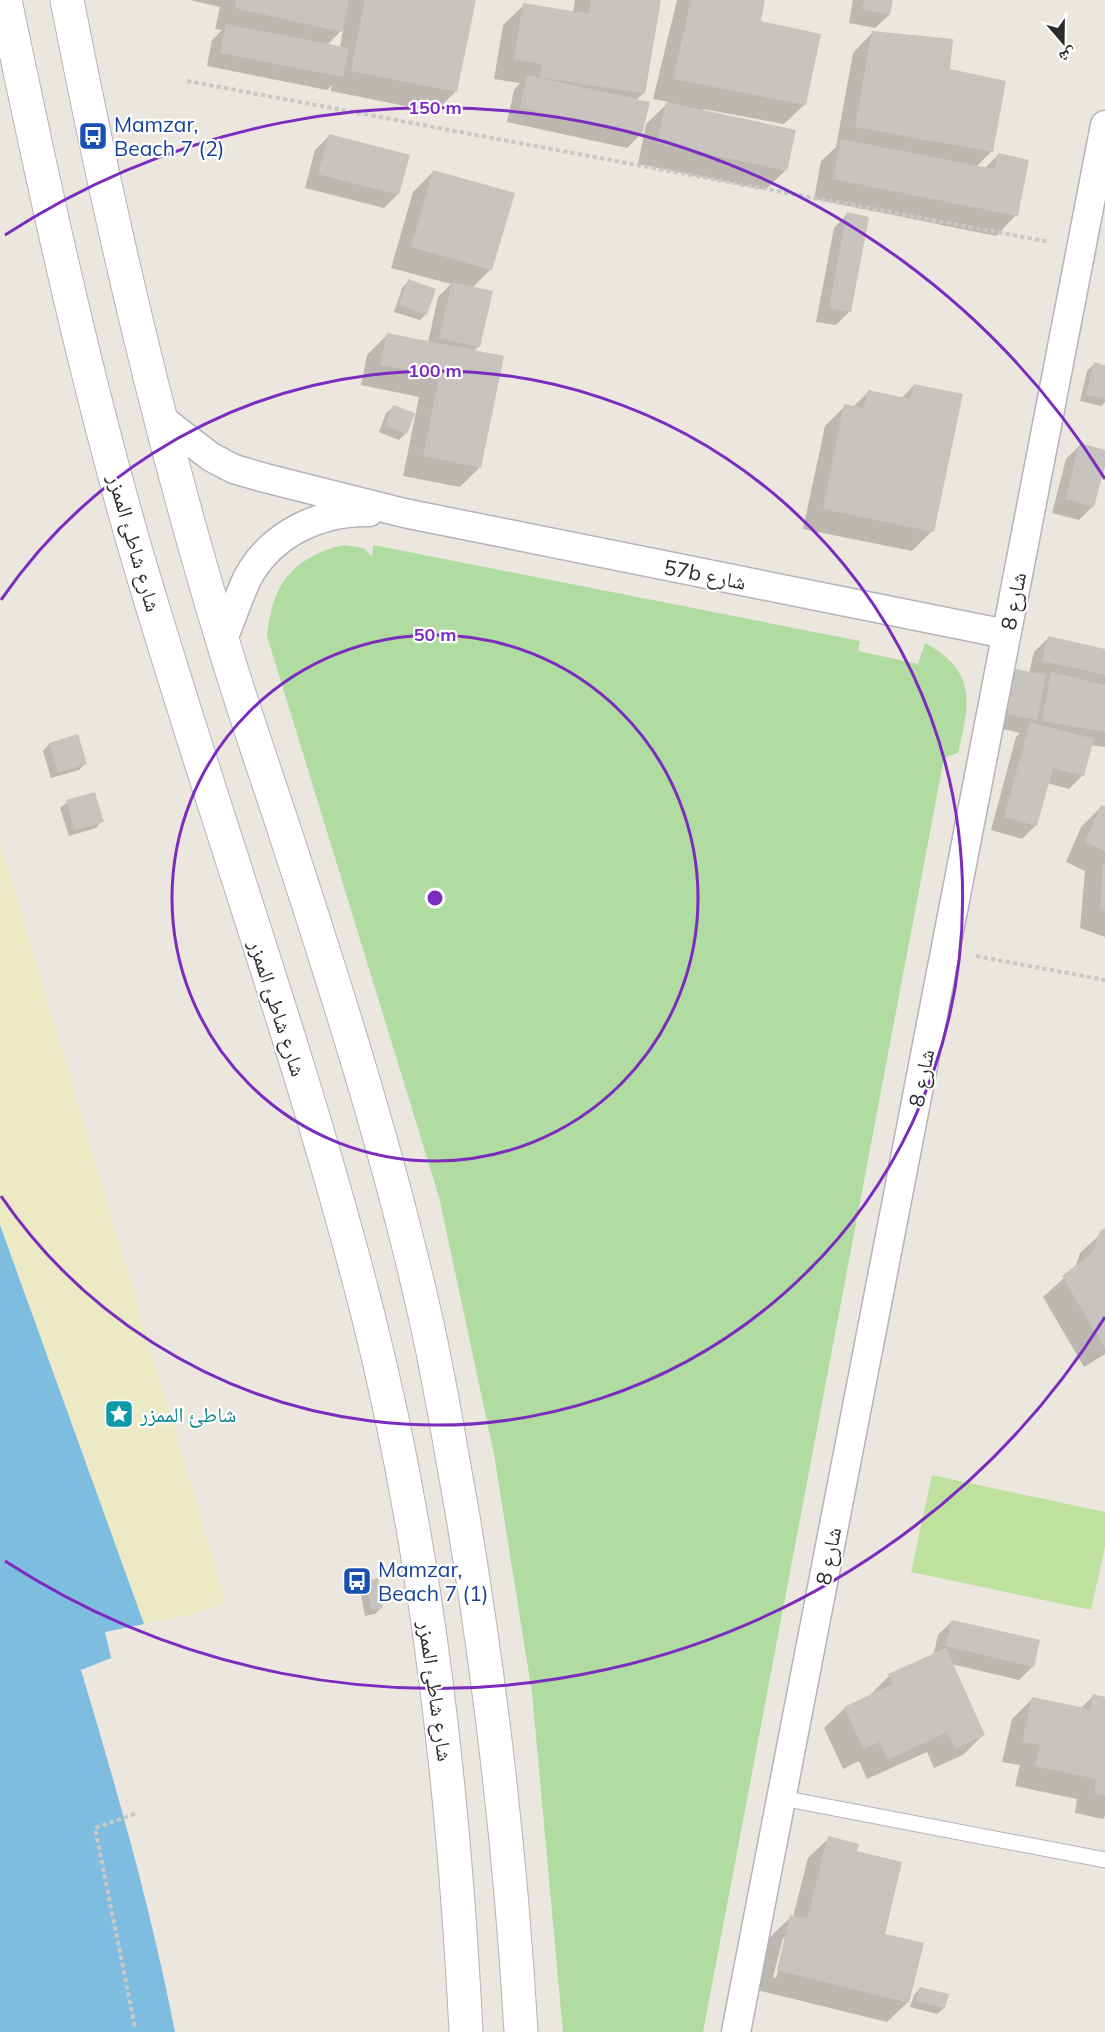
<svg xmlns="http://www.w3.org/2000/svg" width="1105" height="2032" font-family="Mulish,'Noto Naskh Arabic',sans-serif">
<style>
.green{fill:#b0dba1}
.sand{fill:#eceac5}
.pitch{fill:#bfe19e}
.water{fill:#7ebde0}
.shadow{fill:#0003;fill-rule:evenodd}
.building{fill:#c7c3be}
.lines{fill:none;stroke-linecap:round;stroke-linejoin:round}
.service-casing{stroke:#b2b3bd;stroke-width:17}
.minor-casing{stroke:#b2b3bd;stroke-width:31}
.secondary-casing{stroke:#b2b3bd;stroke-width:35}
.path{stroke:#c8c8c8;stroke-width:4;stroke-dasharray:4.5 3;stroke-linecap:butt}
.service{stroke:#fff;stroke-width:15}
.minor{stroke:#fff;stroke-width:28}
.secondary{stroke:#fff;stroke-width:33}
.ring{fill:none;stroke:#7b2cbf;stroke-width:3}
.labels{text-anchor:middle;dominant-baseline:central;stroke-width:4.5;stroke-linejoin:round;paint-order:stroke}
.transit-label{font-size:21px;fill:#164399;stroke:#fff;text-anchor:start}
.street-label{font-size:21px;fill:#2b2b2b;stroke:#fff}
.culture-label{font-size:21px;fill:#0d838f;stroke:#fff;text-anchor:start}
.centre{fill:#7b2cbf;stroke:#fff;stroke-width:3}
.ring-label{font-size:18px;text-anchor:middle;font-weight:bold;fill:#7b2cbf;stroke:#fff;stroke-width:4.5;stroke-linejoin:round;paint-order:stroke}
</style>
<rect width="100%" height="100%" fill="#ebe7de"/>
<path class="green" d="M343,545l21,3 8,9 1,-12 487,96 -2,10 60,13 7,-21c52,28 45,60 33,110l-14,5 -241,1274h-140l-31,-339 -38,-239 -55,-257 -172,-561c5,-52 25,-78 76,-91z"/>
<path class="sand" d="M0,841l226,761 -41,14 -41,8 -144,-399z"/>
<path class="pitch" d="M932,1475l173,37v35l-14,63 -180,-38z"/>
<path class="water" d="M0,1225l144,399 -39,8 6,26 -30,12c36,120 70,239 94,362h-175z"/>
<path class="shadow" d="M190,0h284l-18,91 -21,21 -104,-21 1,-6 -5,5 -120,-24 5,-26 10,-10 -7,-1 5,-22zM343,29l-3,18 -13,-2z
M575,0h84l-15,93 -8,7 5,34 -14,14 -120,-26 7,-32 6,-7 -26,-4 9,-54 21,-20 49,8z
M677,0h86l-4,22 46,82 -21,20 -81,-15v2l83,59 -21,20 -127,-26 8,-40 23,-22 -16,-3z
M853,0h38l-2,15 -14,13 -26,-5z
M873,32l75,38 44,81 -16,16 8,2 14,-14 18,60 -20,21 -182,-37 7,-38 15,-14 17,-94z
M329,136l69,58 -14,14 -79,-20 10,-38z
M434,171l57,98 -19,19 7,58 -5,5 6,116 -20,20 -57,-11 16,-79 -58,-12 6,-30 20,-20 41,8 10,-46 13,-13 -60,-16 22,-76z
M847,214l3,97 -14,14 -20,-3 18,-94z
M408,281l18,33 -6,6 -26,-8 8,-24z
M1094,364l11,2v36l-4,4 -21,-5 7,-30z
M914,385l18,146 -20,20 -109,-22 22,-103 20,-20 8,1 15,-15 33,7z
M393,407l13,26 -7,7 -20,-8 7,-19z
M1080,445l25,7v8l-12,46 -14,14 -27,-7 14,-54z
M1048,638l57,13v96l-14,-2 -8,30 -14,14 -22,-6 -11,42 -14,14 -31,-9 25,-93 4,-4 -27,-6 10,-43 13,-14 13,3 5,-21z
M49,744l36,20 -6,6 -28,8 -8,-27z
M67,802l35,19 -6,7 -27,8 -9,-28z
M1101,807h4v130l-25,-9 5,-57 -19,-9 15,-35z
M1105,1230v124l-21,13 -41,-70 32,-29 5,-15z
M367,1582l15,25 -7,7 -10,2 -5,-27z
M952,1621l81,45 -14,14 -68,-16 32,71 -20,20 -29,13 -7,-16 -60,27 -8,-18 -16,8 -19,-41 21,-20 24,-12 20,-20 44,-20 5,-21z
M1093,1696l12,2v118l-2,3 -28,-6 2,-14 -62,-13 5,-21 -18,-3 10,-43 20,-20 48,10z
M829,1838l26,14 53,150 -21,20 -130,-32 13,-53 21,-20h2l15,-59zM783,1938h3l-10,40 -3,-1z
M920,1988l24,20 -7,6 -27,-7 4,-12z"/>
<path class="building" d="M236,0h113l-7,32 -107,-24z
M365,0h111l-19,92 -106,-21z
M591,0h70l-16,94 -105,-17 2,-13 -28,-5 9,-56 66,11z
M691,0h74l-4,21 60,13 -15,71 -133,-26z
M864,0h29l-3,15 -28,-6z
M226,24l123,24 -6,29 -123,-24z
M872,31l81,8 -3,30 56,12 -13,71 -138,-25z
M527,75l123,27 -8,33 -122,-27z
M666,102l130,28 -9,41 -130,-28z
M329,134l81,21 -11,40 -81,-21z
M841,139l153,30 4,-16 31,7 -11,56 -185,-37z
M433,170l82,23 -23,77 -81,-23z
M847,212l22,5 -18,95 -22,-4z
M408,279l28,10 -9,26 -28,-10z
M452,282l41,9 -13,56 -41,-9z
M387,333l117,23 -23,112 -58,-12 16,-80 -59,-11z
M1094,362l11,3v34l-19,-4z
M914,384l49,10 -29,138 -111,-23 21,-105 20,4 4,-18 42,9z
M393,405l22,8 -8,21 -22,-8z
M1080,443l25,7v16l-11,41 -29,-8z
M1048,636l57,13v26l-63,-14z
M1016,669l30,6 -9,45 -31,-6z
M1051,672l54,13v47l-63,-11z
M1030,722l64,17 -10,37 -31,-8 -16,58 -33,-9z
M78,734l9,30 -29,9 -9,-30z
M95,792l9,30 -29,8 -9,-30z
M1101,805l4,1v45l-20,-9z
M1103,863h2v47l-5,-2z
M1105,1228v120l-43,-72 31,-24 7,-21z
M378,1578l5,30 -12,2 -5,-29z
M952,1620l88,20 -6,27 -89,-21z
M946,1648l39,87 -30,14 -8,-17 -59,28 -8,-18 -17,7 -19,-42 49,-23 -5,-10z
M1093,1694l12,3v98l-11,-2 2,-14 -61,-13 5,-21 -18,-3 10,-45 58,12z
M828,1836l31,8 -2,7 45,11 -17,72 39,9 -15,60 -132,-33 13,-55 17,4z
M920,1987l29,7 -4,14 -29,-7z"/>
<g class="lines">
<g class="service-casing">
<path id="service" d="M782,1798l323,62"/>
</g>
<g class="minor-casing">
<path id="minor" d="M162,419l49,38 23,12 31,9 139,35 602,121
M222,641c9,-20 16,-44 26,-64 24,-44 73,-66 121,-65
M736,2032l369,-1907"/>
</g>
<g class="secondary-casing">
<path id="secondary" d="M5,0c38,182 77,363 128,541 75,259 169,513 235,774 59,234 86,477 98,717
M67,0c42,216 92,432 156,642 19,64 41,126 62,190 52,159 103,319 140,483 15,65 25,131 37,196 29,173 49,346 59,521"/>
</g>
<path class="path" d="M187,81l863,161
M976,956l129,24
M135,1814l-40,14 40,199"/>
<use href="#service" class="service"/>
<use href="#minor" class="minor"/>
<use href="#secondary" class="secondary"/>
</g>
<g class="ring">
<circle cx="435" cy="898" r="263"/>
<path d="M1 600A527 527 0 1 1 1 1196"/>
<path d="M1105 1317A790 790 0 0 1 5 1561M5 235A790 790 0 0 1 1105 479"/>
</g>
<defs>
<g id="bus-square" transform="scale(1.5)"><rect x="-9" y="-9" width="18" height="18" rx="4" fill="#1a4fb4" stroke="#fff"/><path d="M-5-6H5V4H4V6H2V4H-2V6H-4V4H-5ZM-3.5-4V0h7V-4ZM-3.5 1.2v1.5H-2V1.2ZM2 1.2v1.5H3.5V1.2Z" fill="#fff"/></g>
<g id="sight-square" transform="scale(1.5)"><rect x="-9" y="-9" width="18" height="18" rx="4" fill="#0f9aa8" stroke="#fff"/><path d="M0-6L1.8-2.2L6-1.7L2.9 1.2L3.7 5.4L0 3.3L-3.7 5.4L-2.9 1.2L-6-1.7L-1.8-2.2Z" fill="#fff"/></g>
</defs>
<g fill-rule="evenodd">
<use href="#bus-square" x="93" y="136"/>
<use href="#sight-square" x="119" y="1414"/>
<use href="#bus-square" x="357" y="1581"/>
</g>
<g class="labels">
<g class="transit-label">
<text x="114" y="124">Mamzar,<tspan x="114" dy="24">Beach 7 (2)</tspan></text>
<text x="378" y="1569">Mamzar,<tspan x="378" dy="24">Beach 7 (1)</tspan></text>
</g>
<g class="street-label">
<text transform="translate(135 543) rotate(74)">شارع شاطئ الممزر</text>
<text transform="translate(705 574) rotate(11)">57b شارع</text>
<text transform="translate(1013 601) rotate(-79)">شارع 8</text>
<text transform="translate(278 1008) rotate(72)">شارع شاطئ الممزر</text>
<text transform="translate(921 1078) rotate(-79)">شارع 8</text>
<text transform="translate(828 1556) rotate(-79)">شارع 8</text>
<text transform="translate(436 1691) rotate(82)">شارع شاطئ الممزر</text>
</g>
<g class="culture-label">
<text x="140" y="1414">شاطئ الممزر</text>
</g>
</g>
<circle cx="435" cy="898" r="9" class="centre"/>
<g class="ring-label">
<text x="435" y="114">150 m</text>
<text x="435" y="377">100 m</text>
<text x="435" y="641">50 m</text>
</g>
<g transform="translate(1063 42) rotate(160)" stroke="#ffffff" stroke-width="4.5" paint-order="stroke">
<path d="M0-4.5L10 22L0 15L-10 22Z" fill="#2b2b2b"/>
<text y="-9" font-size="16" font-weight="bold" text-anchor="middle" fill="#2b2b2b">ش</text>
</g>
</svg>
